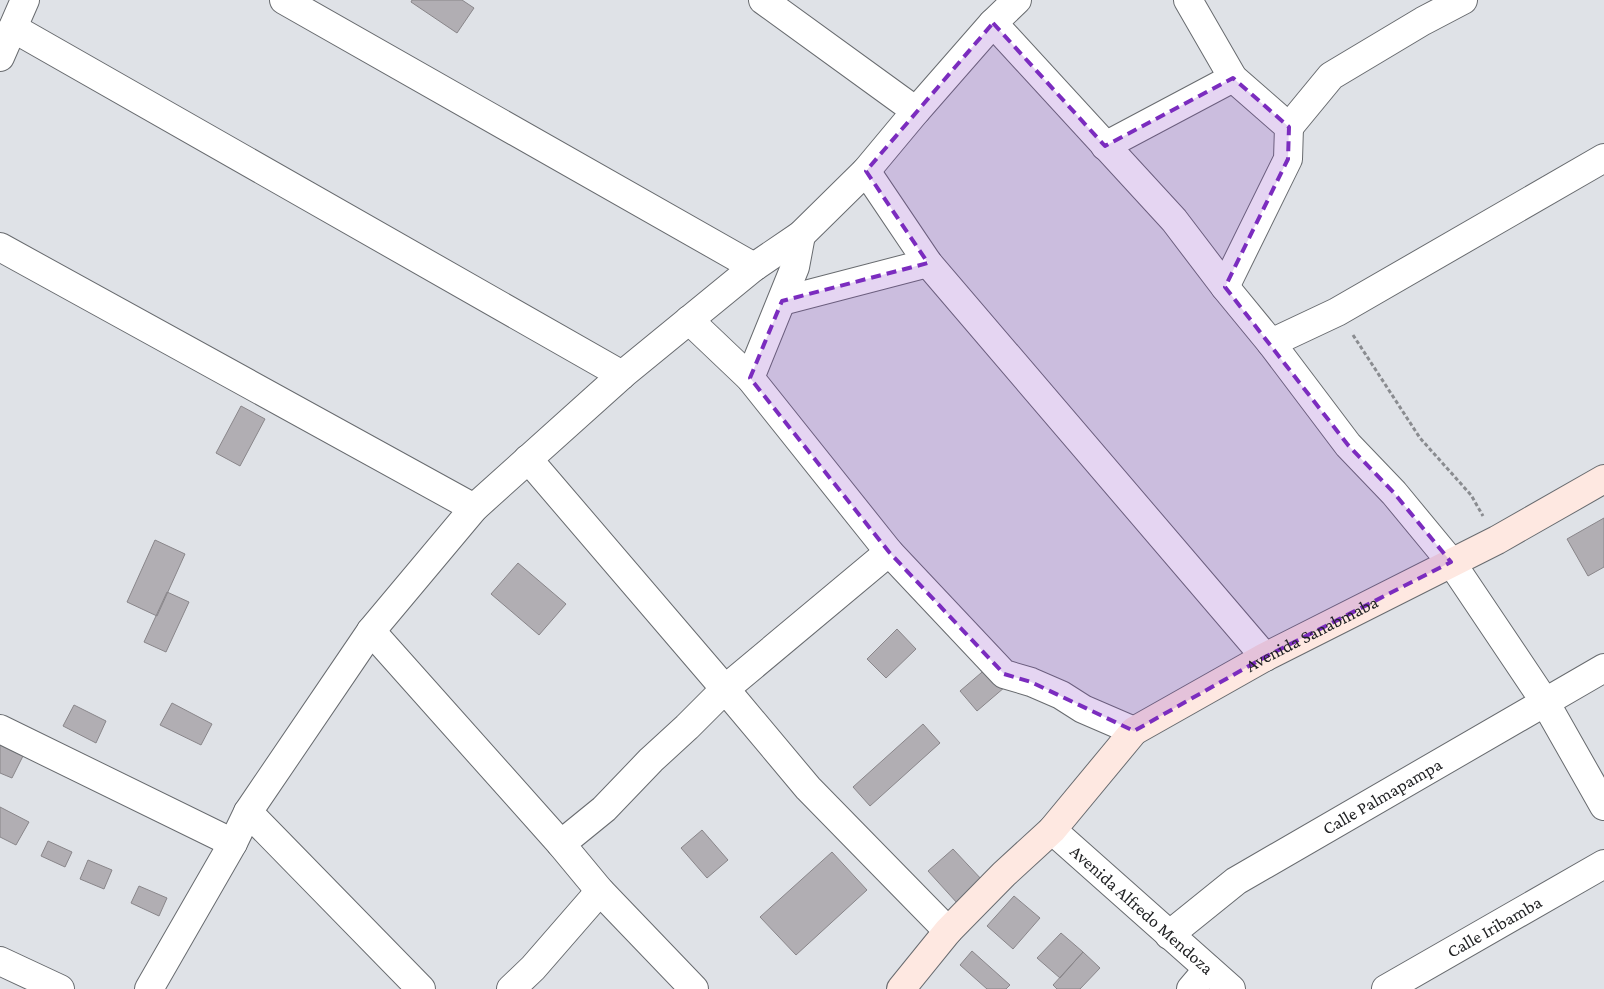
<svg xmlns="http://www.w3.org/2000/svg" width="1604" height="989" font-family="'Crimson Pro',serif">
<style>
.building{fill:#b1aeb3;stroke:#89868a}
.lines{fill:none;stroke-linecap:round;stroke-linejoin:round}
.street-casing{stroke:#686b6f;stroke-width:30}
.secondary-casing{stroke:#686b6f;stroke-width:30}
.path{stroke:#8a8c90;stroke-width:3;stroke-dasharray:4 2.5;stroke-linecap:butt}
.street{stroke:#fff;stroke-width:28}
.secondary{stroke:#fee8e1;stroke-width:28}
.marked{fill:#7b2cbf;fill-opacity:0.2;stroke:#7b2cbf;stroke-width:4;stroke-dasharray:10 6;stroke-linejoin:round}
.labels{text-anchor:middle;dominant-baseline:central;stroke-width:5;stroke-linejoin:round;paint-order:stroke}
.street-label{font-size:18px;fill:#212224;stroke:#fff}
</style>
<rect width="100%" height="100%" fill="#dfe2e7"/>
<path class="building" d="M412,0h50l12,8 -17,25 -46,-31z
M241,406l24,13 -25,47 -24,-13z
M1604,518v49l-16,9 -21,-37z
M155,540l30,14 -28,62 -30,-14z
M518,563l48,41 -27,31 -48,-41z
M167,592l22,10 -23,50 -22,-10z
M897,629l19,20 -30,29 -19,-19z
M988,667l17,20 -28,24 -17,-20z
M172,703l40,21 -11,21 -41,-20z
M74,705l32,16 -10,22 -33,-17z
M923,724l17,19 -70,63 -17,-19z
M0,735l27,13 -15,30 -12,-5z
M0,807l29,15 -13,23 -16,-8z
M702,830l26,30 -21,18 -26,-30z
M48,841l24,11 -7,15 -24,-11z
M953,849l30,32 -25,23 -30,-33z
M832,852l35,38 -71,65 -36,-38z
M88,860l24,10 -8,19 -24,-10z
M139,886l28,12 -8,18 -28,-13z
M1014,896l26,22 -27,31 -26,-23z
M1061,933l22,19 -23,26 -23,-20z
M972,951l38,34 -4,4h-19l-27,-24z
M1083,952l17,16 -20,21h-23l-4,-4z"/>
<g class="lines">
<g class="street-casing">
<g id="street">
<path d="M284,0l470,267"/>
<path d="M763,0l153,111"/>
<path d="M1188,0l45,78 56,49 -1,32 -63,128"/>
<path d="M993,23l181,197 51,67 46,56 77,102 46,48 57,69 94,140 59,104"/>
<path d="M13,28l609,347"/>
<path d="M0,57l25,-57"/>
<path d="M1289,127l42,-51 92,-55 40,-21"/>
<path d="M1105,146l128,-68"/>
<path d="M866,171l62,92 337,394"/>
<path d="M0,247l474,261"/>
<path d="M782,301l146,-38"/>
<path d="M689,320l61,58 139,174 115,122 27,8 30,13 22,14 51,22"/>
<path d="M1271,343l66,-31 267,-154"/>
<path d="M750,378l45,-111 6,-32"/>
<path d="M528,459l197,230 164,-137"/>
<path d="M371,631l190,213"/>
<path d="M0,729l233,114"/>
<path d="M248,812l173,177"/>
<path id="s1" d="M1052,830l179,159"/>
<path id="s2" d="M1169,935l67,-54 368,-213"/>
<path d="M0,961l60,28"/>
<path d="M149,989l84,-146 15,-31 123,-181 103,-123 148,-133 132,-108 47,-32 65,-64 50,-60 77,-88 24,-23"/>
<path d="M511,989l22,-21 67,-77"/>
<path d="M694,989l-94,-98 -39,-47 43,-35 47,-49 36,-33 38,-38 83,99 140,143"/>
<path d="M1191,989l17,-20"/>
<path id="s3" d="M1386,989l218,-125"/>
</g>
</g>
<g class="secondary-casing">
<g id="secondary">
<path id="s4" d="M901,989l47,-58 56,-57 48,-44 82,-99 131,-74 232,-117 107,-61"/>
</g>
</g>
<path class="path" d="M1353,335l67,103 51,57 12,21"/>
<use href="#street" class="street"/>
<use href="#secondary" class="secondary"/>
</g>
<path class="marked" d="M993,23l112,123 128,-68 56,49 -1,32 -63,128 123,158 46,48 57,69 -186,95 -131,74 -103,-49 -27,-8 -115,-122 -139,-174 32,-77 146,-38 -62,-92z"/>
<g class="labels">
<g class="street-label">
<text stroke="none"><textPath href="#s4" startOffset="551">Avenida Sanabmaba</textPath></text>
<text stroke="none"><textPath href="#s2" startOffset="255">Calle Palmapampa</textPath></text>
<text stroke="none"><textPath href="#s1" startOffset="120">Avenida Alfredo Mendoza</textPath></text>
<text stroke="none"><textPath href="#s3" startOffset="125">Calle Iribamba</textPath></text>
</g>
</g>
</svg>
